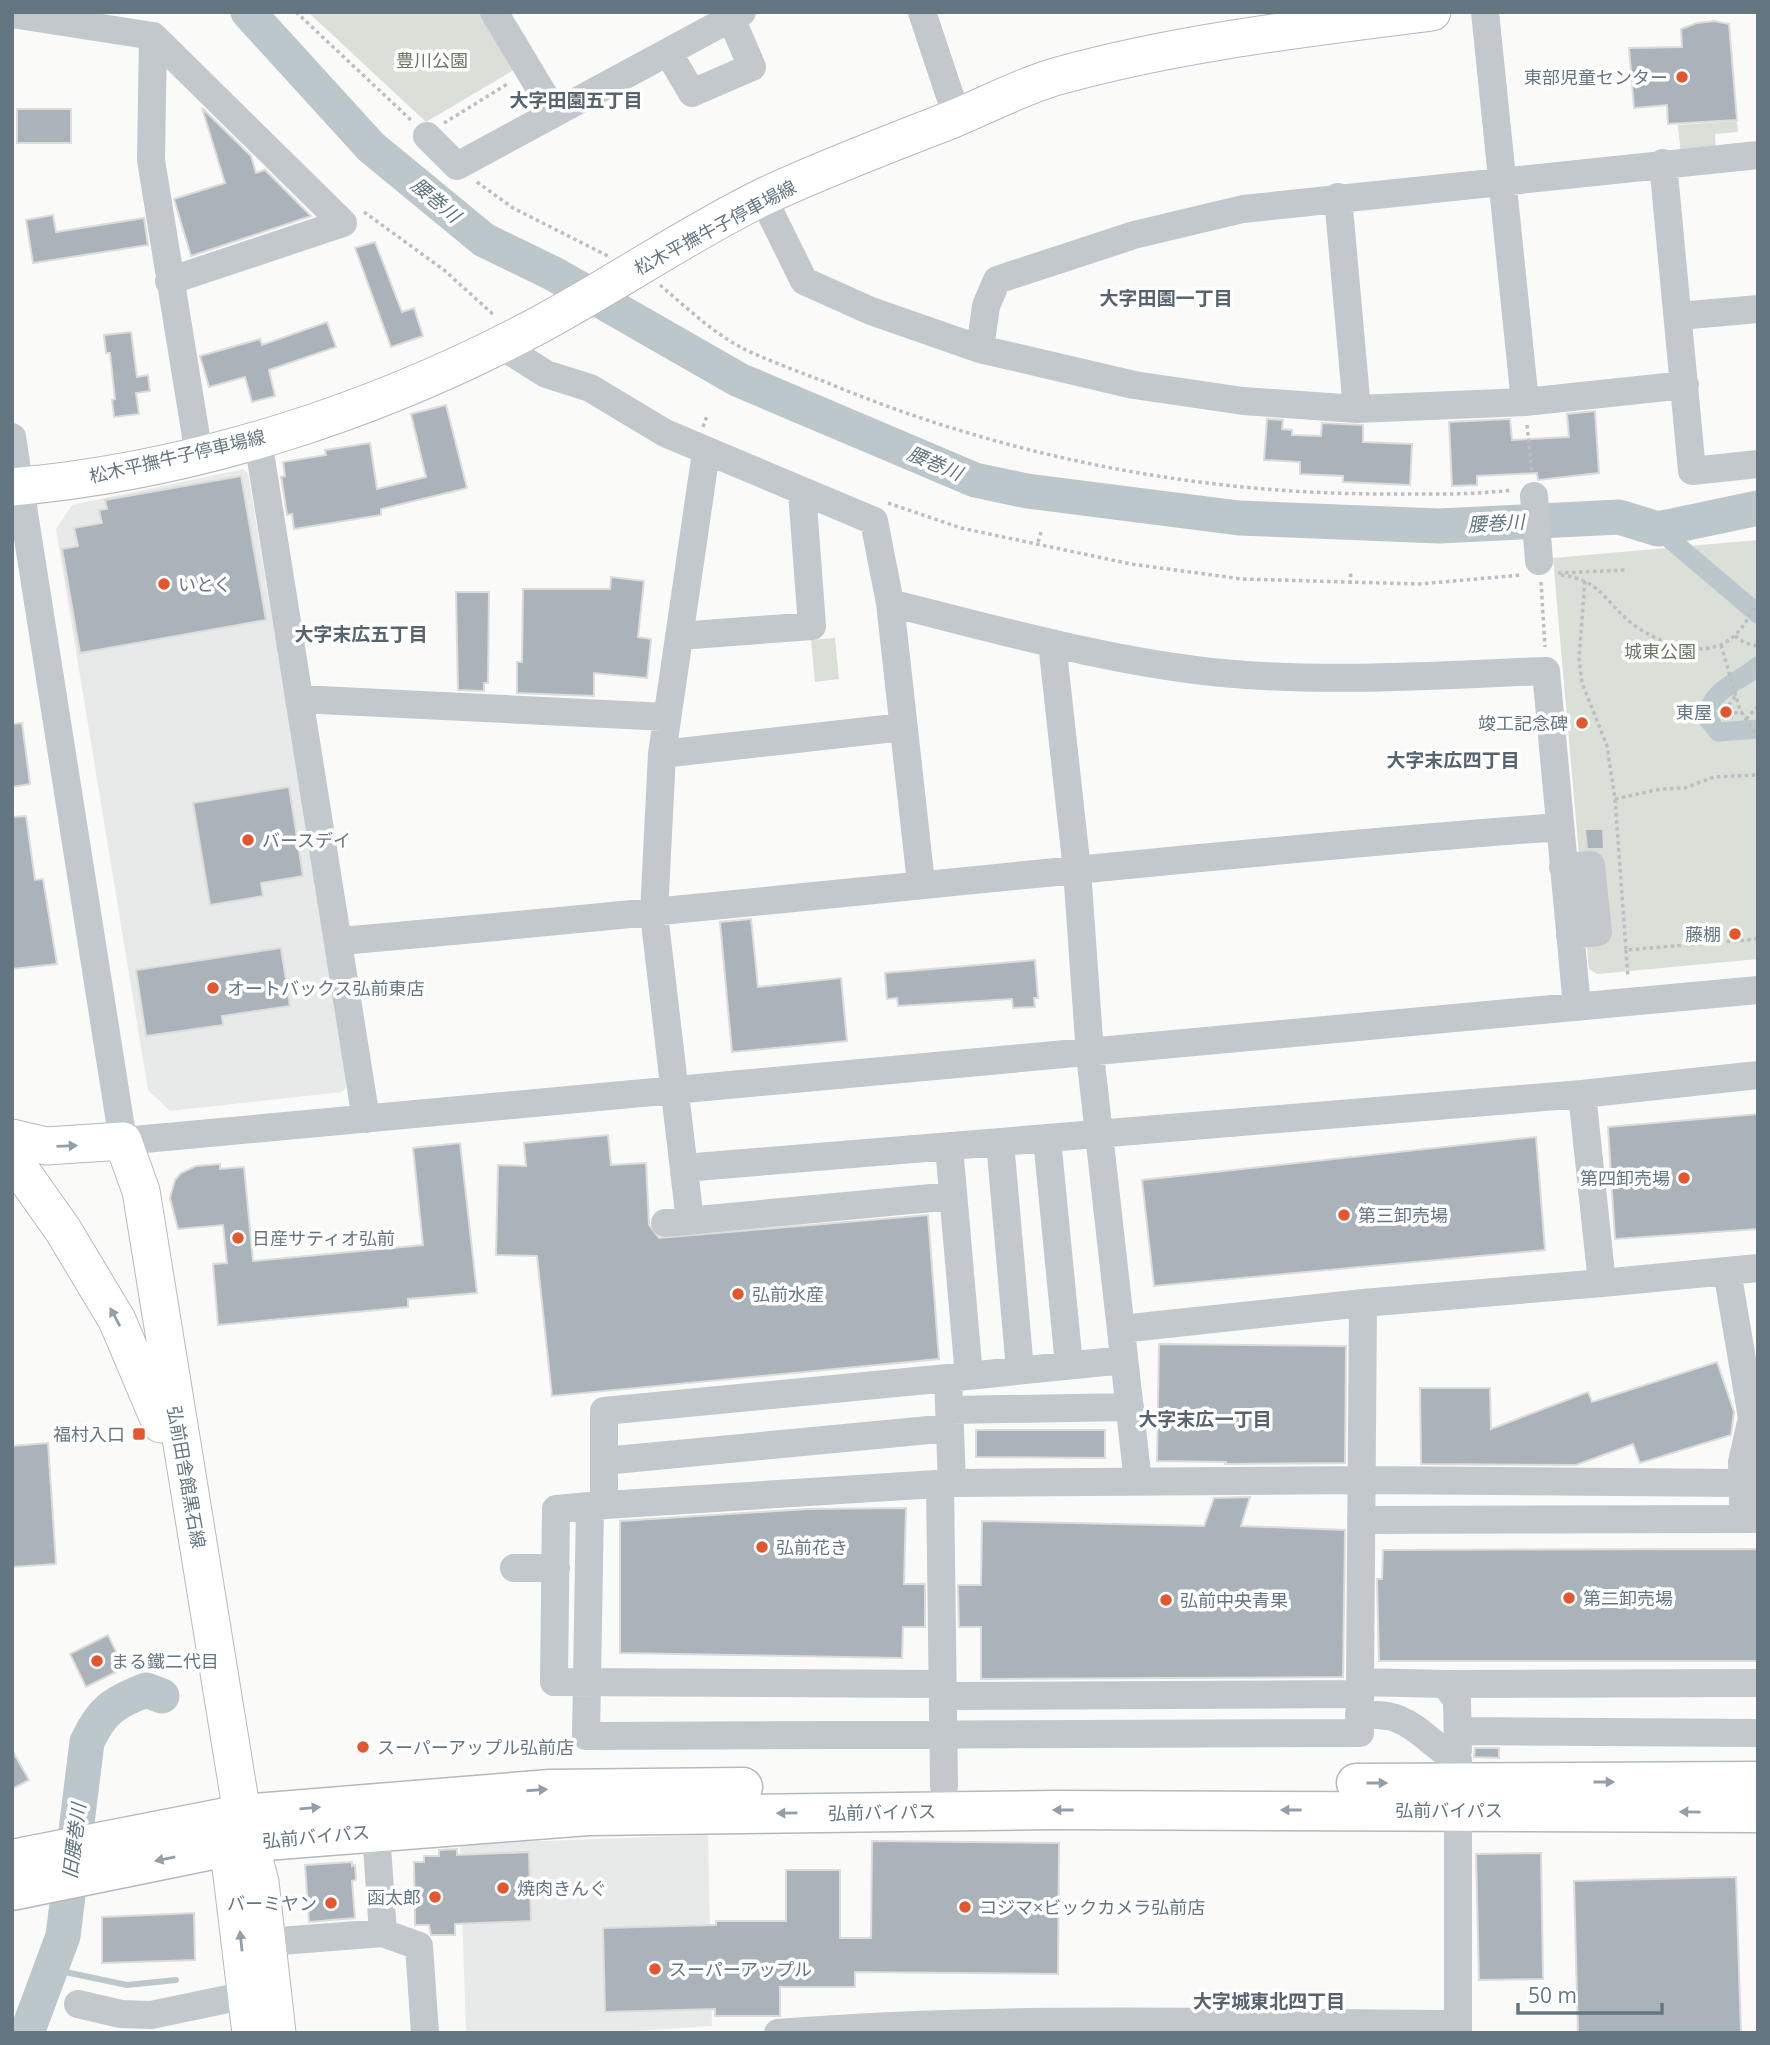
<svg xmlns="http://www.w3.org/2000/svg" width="1770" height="2045" font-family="'Open Sans','Noto Sans JP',sans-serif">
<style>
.built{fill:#e8e9e9}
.green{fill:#dadfd7}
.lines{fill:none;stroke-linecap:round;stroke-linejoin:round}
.stream{stroke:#bbc7cb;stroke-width:6}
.canal{stroke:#bbc7cb;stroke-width:19}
.river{stroke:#bbc7cb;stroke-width:35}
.building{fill:#aab3b9;stroke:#dcdcda;stroke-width:2}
.major-casing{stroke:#b5babe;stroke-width:39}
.highway-casing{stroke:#b4b9bd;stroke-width:41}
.path{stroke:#bbbfc2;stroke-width:3.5;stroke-dasharray:3.5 3.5;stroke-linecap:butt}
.minor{stroke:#c3c8cc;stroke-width:28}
.major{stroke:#fff;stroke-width:37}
.highway{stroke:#fff;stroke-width:38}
.oneway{fill:#939fa8}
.poi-dot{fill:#e4572e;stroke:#fff;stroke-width:2.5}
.labels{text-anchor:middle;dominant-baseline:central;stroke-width:7;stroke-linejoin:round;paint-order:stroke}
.park-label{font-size:18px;fill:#687a64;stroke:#fff}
.poi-label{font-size:18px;fill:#657683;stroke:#fff;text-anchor:start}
.street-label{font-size:18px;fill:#657683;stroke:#fff}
.neighbourhood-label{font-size:19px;font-weight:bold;fill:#57646e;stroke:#fff}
.water-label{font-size:19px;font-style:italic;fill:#60757c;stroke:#fff}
</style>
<rect width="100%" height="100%" fill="#fafaf8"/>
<path class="built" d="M243,469l5,4 101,612 -7,7 -172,19 -22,-21 -92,-561 16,-24z
M708,1835l4,191 -110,7h-136l-6,-189z"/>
<path class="green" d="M308,12h174l35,56 -91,54z
M1737,121l1,11 -23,2 1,18 -35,4 -3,-31z
M1758,540v419l-161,15 -8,-5 -36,-411z
M835,638l4,41 -24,3 -4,-42z"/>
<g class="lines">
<path class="stream" d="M51,1969l76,16 49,-5"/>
<path class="canal" d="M1658,529l100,85
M1758,666c-20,17 -47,22 -51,52l11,14 40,-3"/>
<path class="river" d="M248,12l123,135 113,93 70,34 185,106 236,100 52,11 212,27 200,8 180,-9 39,12 100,-21
M27,2033l36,-97 24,-194c15,-32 26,-39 59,-52l16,6"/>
</g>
<path class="building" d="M1714,21l15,3 8,96 -69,4 -1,-19 -33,3 -5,-60 53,-1 -1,-18 16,-6z
M202,108l49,48 5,17 9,-3 46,46 -120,40 -17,-57 51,-16z
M17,109h54v34h-54z
M53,215l3,17 88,-14 4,27 -115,18 -7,-43z
M375,242l27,70 12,-4 9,28 -32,11 -36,-99z
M327,322l9,25 -67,23 6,26 -23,6 -7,-25 -36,10 -9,-31 60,-17 2,6z
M131,332l6,45 11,-2 2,16 -14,2 3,21 -25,3 -2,-17 3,-1 -5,-46h-4l-2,-18z
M446,405l21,83 -86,21v6l-87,14 -2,-15 -5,1 -5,-33 -1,-5 4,-1 -2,-14 43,-7 -1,-5 45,-7 7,46 49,-12 -15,-63z
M1595,411l4,62 -61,7 -1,-7 -60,3v9l-25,1 -3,-64 61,-3 2,21 57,-3 -2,-23z
M1267,419l16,1 -1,9 10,1v5l29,1 1,-13 41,2v17l49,2 -2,41 -67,-3v-6l-43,-2v-12l-36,-2z
M241,476l25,144 -186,33 -18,-104 16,-3 -4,-18 28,-5 -3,-13 8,-1 -2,-9z
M611,577l33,4 -6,56 13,2 -4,39 -53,-5v23l-77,-3v-31h5l1,-73h87z
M456,592h33l-1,91h-4v8l-26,-1z
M1724,703l11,4 -1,12 -12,2 -5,-10z
M22,723l8,61 -18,3v-63z
M289,787l14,89 -42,7 2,13 -53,9 -17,-102z
M26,816l9,64 8,-1 14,85 -45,5v-152z
M1585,829h18l1,20h-17z
M751,919l7,68 83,-9 6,63 -115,11 -12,-130z
M281,948l9,58 -68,10 1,9 -77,11 -10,-66z
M1035,960l3,38h-4l1,9 -22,1 -1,-9 -114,7 -1,-8 -10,1 -2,-26z
M1758,1114v115l-143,10 -7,-112z
M608,1135l3,30 35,-2 3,62 10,13 269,-23 11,144 -387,37 -15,-140 -41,-1 2,-90 28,1 -2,-23z
M1536,1137l9,113 -391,36 -12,-106z
M460,1143l17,150 -69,6v8l-190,18 -5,-61 14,-1 -4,-38 -45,4 -8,-31 5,-18 6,-7 15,-7 24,-2v5l24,-2 9,94 170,-16 -10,-97z
M1159,1344l187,2 -1,117 -120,1 1,-2 -69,-1z
M1717,1362l17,50 -3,23 -91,28 -7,-19 -57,21 -155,-1 -1,-76h70l1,41 97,-37 4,10z
M976,1430h129v28l-129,-1z
M48,1443l8,121 -44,3v-121z
M1250,1497l-9,29 104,4 -2,147 -362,2v-52h-22l-1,-42h23l1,-64 222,5 10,-28z
M906,1508l-2,76h21v43h-22l-1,31 -282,-5v-132l188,-12z
M1758,1549v112h-379l-2,-82h5l1,-29z
M108,1635l16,33 -38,19 -16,-33z
M1475,1748h24v10l-25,-1z
M12,1750l17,30 -17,9z
M872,1841l187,2 -1,131 -203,-2v15h-75v29h-65v-7l-110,3 -2,-84 113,-3v-4h70v-51h54v68h31z
M457,1849v6l72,-3 2,69 -76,3v11h-24l-2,-10h-14l-1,-63h10v-6h15v-6z
M1541,1853l2,126 -64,1 -3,-126z
M352,1862v4l3,-1 1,15 -4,1 3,37 -46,4 -4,-57z
M1736,1877l5,156h-163l-4,-152z
M194,1913l1,47 -93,3v-46z"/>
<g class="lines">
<g class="major-casing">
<path id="major" d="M12,487c183,-16 366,-76 527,-162 76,-41 147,-90 224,-128 62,-29 126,-53 190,-78 34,-14 69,-33 105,-43 122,-34 249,-48 374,-64
M12,1138l34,8 77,-5
M123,1141l18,50 101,623 18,68 17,151
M12,1158l51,72 54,90 44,104
M227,1834l24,199"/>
</g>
<g class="highway-casing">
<path id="highway" d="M1356,1783l402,-2
M12,1859l230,-45 308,-25 193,-2
M12,1891l240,-49 336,-26 467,-6 703,3"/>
</g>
<path class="path" d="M296,12l116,109
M444,123l65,-40
M477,182l36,26 95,48
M364,212l80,58 51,46
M660,285c27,23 53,48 84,64 25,12 53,22 79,32 181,76 376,114 572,113 39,0 78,1 117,-4
M1527,425l5,48
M703,427l4,-11
M888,503l73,25 170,36 111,15 177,5 103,-9
M1038,542l3,-10
M1558,573l68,-3
M1561,575c39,5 43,25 69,47 26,21 77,41 105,13 9,-8 15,-21 23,-31
M1585,581l-6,77 3,25 25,63 8,53 11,151 132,-11
M1541,582l4,65
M1350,584l1,-13
M1735,636l10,7 13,3
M1721,645l19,65 18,27
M1729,705l7,-10
M1734,713l8,-1
M1746,719l12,-13
M1615,799l46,-10 24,-1 29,-11 44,-2
M1626,950l2,28"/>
<path class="minor" d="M494,12l60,100
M922,12l35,105
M1485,12l40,390
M12,14l141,22 190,187 -174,58
M153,36l-2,124 48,295
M668,52l24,41 60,-26 -21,-49
M427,136l30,30 285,-154
M1663,163l29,308 66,-7
M1338,197l19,212
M763,198l41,83 67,30 109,38 154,36 109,16 114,8 168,-7 160,-17
M1679,316l79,-7
M500,345l46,29 44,14 75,45 209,88 16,82 31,280
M980,349l6,-43 11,-26 137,-45 109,-26 515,-54
M12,437l111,704 1635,-151
M258,440l108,679
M1534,496l5,65
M890,603c109,27 220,59 332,70 108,10 216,2 324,-2l31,336
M679,636l133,-10 -10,-135
M1052,643l25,227 13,184 48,428
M299,699l368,18
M662,754l241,-27
M1563,867l28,-2 7,67 -28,3
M340,941c407,-35 812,-83 1219,-114
M1582,1094l176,-19
M1047,1139l22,226
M1000,1142l20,228
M949,1147l20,229
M684,1168l898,-74 20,189 -239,20 -3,379
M690,1221l-36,-307 8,-160 44,-302
M665,1223l288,-27
M1727,1271l25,147 -10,44 1,40
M1602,1283l156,-15
M1121,1329l242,-26
M950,1410l180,-3
M604,1461l346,-33
M952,1483l-4,-105 176,-18
M940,1484l4,302
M604,1505v-94l344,-33
M590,1506l-34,3 -2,173 388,2
M1361,1520l397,-1
M514,1568h42
M1445,1684l313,-1
M943,1696l417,-2
M1360,1699v-17l85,2 12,16 1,50
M1458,1731l300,2
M376,1832l7,101 36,13 6,87
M267,1942l116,-9
M78,2004l43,10 30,1 115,-24
M778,2033c226,-18 453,-10 679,-9
M1458,2033v-273c-22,-11 -37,-32 -60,-41 -11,-5 -27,-4 -39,-5l1,19 -774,3 4,-230 362,-23 409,-3 381,3"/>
<use href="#major" class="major"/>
<use href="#highway" class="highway"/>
</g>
<defs><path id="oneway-solid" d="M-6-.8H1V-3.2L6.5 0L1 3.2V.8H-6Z" transform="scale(1.75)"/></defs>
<g class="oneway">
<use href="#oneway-solid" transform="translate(67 1146) rotate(-2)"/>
<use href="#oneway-solid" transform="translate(115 1317) rotate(-118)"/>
<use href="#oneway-solid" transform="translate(1604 1782)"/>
<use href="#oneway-solid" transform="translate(1377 1783)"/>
<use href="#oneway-solid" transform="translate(537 1790) rotate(-4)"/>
<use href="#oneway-solid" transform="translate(310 1808) rotate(-5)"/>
<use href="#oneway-solid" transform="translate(1063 1810) rotate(180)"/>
<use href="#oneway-solid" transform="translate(1291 1810) rotate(180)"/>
<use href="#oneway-solid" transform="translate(1690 1812) rotate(-179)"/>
<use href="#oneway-solid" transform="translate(787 1813) rotate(179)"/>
<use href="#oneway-solid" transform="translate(165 1859) rotate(169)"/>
<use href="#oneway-solid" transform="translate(241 1941) rotate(-96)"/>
</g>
<g class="poi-dot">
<circle cx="1682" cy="77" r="7"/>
<circle cx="164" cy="584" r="7"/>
<circle cx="1726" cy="712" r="7"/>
<circle cx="1582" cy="723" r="7"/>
<circle cx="248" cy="840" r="7"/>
<circle cx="1735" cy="934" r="7"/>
<circle cx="213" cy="988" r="7"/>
<circle cx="1684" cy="1178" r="7"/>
<circle cx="1344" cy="1215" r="7"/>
<circle cx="238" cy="1238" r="7"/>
<circle cx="738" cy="1294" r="7"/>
<rect x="132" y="1427" width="14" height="14" rx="3.5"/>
<circle cx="762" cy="1547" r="7"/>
<circle cx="1569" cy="1598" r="7"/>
<circle cx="1166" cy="1600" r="7"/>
<circle cx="97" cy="1661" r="7"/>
<circle cx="363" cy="1747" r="7"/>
<circle cx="503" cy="1888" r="7"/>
<circle cx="435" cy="1897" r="7"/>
<circle cx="331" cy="1903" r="7"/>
<circle cx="965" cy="1907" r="7"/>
<circle cx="655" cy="1969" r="7"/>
</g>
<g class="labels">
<g class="park-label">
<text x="432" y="60">豊川公園</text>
<text x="1660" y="651">城東公園</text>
</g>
<g class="poi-label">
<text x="1668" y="77" text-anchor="end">東部児童センター</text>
<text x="178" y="584">いとく</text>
<text x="1712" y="712" text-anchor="end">東屋</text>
<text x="1568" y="723" text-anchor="end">竣工記念碑</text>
<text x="262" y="840">バースデイ</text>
<text x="1721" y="934" text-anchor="end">藤棚</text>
<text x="227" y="988">オートバックス弘前東店</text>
<text x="1670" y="1178" text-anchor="end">第四卸売場</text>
<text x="1358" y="1215">第三卸売場</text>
<text x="252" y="1238">日産サティオ弘前</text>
<text x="752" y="1294">弘前水産</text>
<text x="125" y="1434" text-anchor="end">福村入口</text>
<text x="776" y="1547">弘前花き</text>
<text x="1583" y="1598">第二卸売場</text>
<text x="1180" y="1600">弘前中央青果</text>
<text x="111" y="1661">まる鐵二代目</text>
<text x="377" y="1747">スーパーアップル弘前店</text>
<text x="517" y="1888">焼肉きんぐ</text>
<text x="421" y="1897" text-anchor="end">函太郎</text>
<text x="317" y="1903" text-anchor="end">バーミヤン</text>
<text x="979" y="1907">コジマ×ビックカメラ弘前店</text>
<text x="669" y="1969">スーパーアップル</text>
</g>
<g class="street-label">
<text transform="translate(715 227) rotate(-28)">松木平撫牛子停車場線</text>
<text transform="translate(177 456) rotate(-13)">松木平撫牛子停車場線</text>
<text transform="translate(187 1477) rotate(80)">弘前田舎館黒石線</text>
<text x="1449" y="1810">弘前バイパス</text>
<text transform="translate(882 1812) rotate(-1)">弘前バイパス</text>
<text transform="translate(316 1836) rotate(-5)">弘前バイパス</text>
</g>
<g class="neighbourhood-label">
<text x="576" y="100">大字田園五丁目</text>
<text x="1166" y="298">大字田園一丁目</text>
<text x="361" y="634">大字末広五丁目</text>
<text x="1453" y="760">大字末広四丁目</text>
<text x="1205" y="1419">大字末広一丁目</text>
<text x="1269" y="2001">大字城東北四丁目</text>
</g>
<g class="water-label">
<text transform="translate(436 200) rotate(40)">腰巻川</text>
<text transform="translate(935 463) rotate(23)">腰巻川</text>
<text transform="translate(1496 523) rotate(-3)">腰巻川</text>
<text transform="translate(74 1841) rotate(-83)">旧腰巻川</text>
</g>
</g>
<rect width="1770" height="2045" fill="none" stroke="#657683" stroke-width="28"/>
<path d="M1518 2003v10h144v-10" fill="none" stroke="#657683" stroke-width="3.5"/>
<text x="1528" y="2003" font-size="21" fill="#657683" stroke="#ffffff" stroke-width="5" paint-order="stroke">50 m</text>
</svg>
